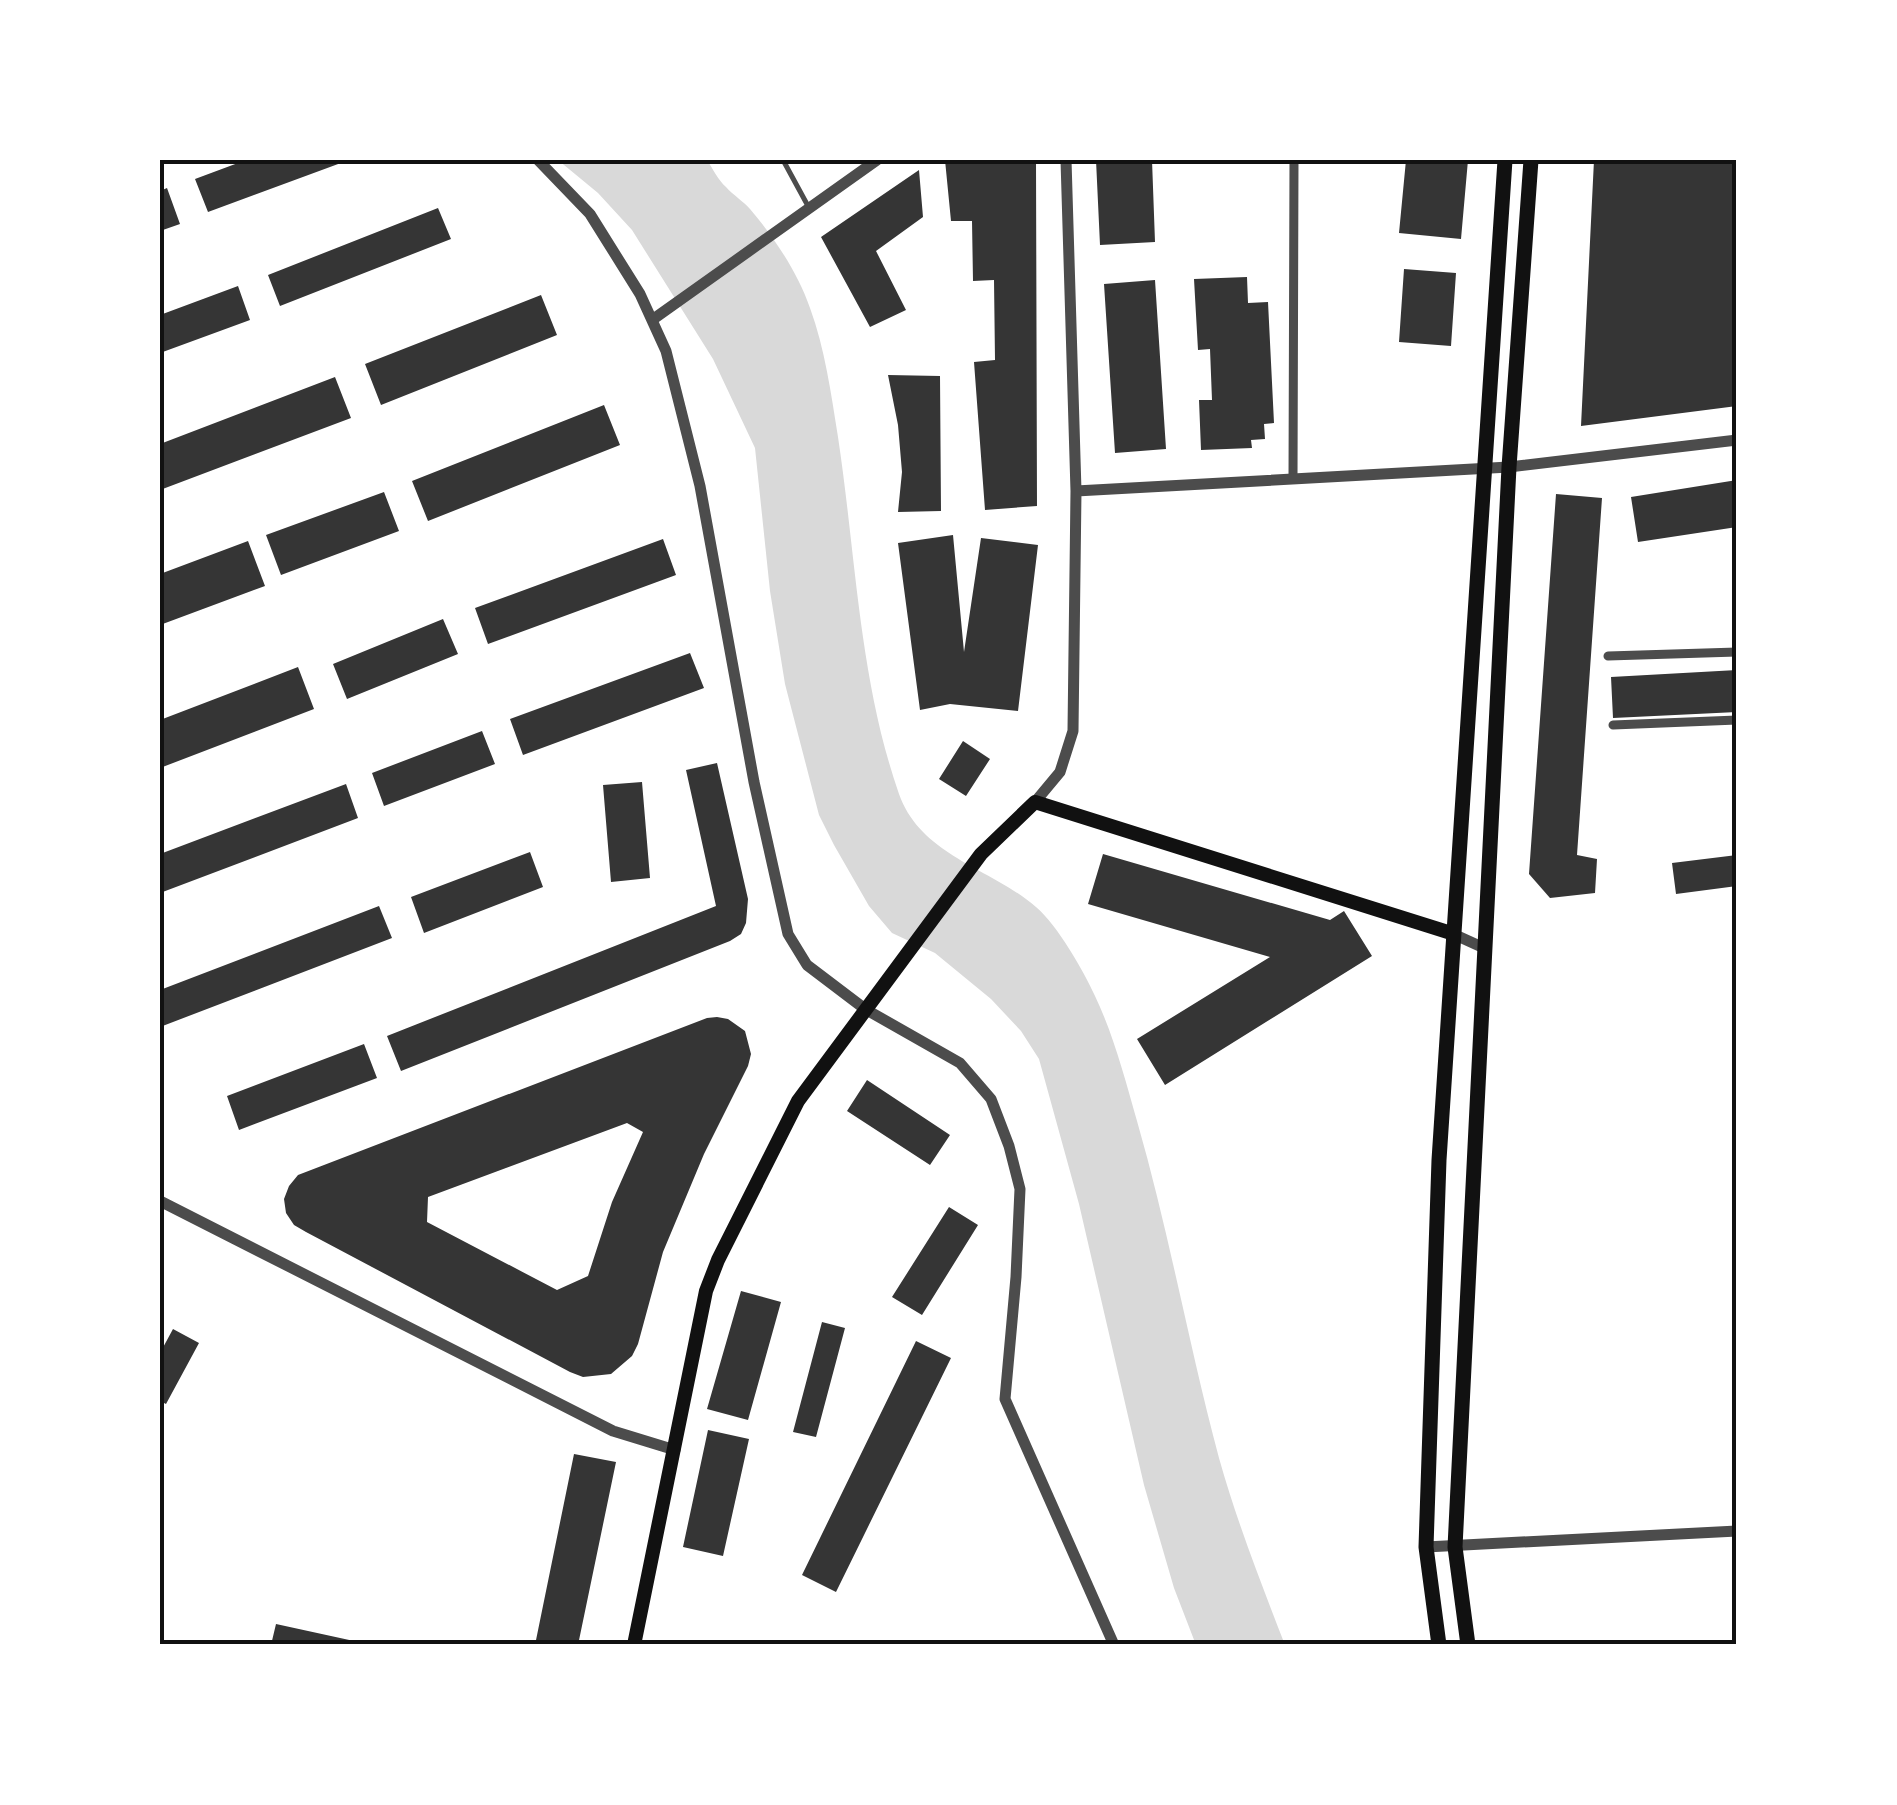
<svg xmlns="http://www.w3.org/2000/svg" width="1897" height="1805" font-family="Figtree,sans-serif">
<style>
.water{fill:#d9d9d9}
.building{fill:#353535;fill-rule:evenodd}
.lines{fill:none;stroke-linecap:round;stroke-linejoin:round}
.service{stroke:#4c4c4c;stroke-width:5}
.minor{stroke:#4c4c4c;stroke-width:9}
.tertiary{stroke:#4c4c4c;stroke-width:11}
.secondary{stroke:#111;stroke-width:14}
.primary{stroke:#111;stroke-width:15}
.neatline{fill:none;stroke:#111;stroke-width:4}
</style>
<rect width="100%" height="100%" fill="#fff"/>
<path class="water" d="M558,160h149c6,9 11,20 19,27 7,8 17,14 24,22 24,28 48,64 60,99 15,41 21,85 28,129 18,119 21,242 61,357 22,62 92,74 137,113 22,19 47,63 59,89 19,40 30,83 42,125 32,111 52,225 82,337 18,64 42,125 66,187h-89l-22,-57 -30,-103 -65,-281 -40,-145 -18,-28 -30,-32 -56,-46 -43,-20 -23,-27 -35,-61 -15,-30 -34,-131 -15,-93 -15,-143 -42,-89 -81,-129 -34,-37z"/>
<path class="building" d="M246,160h103l-141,52 -13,-33z
M945,160h91l1,346 -52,4 -11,-148 21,-2 -1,-80 -21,1 -1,-60h-21z
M1096,160h56l3,82 -55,3z
M1406,160h62l-7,79 -62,-6z
M1594,160h138l5,11v235l-156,20z
M919,170l4,47 -47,34 30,59 -36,17 -49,-90z
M167,188l13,36 -20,7v-40z
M438,208l13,31 -171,67 -12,-31z
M1404,269l52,4 -5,73 -52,-4z
M1247,277l1,26 20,-1 6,121 -10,1 1,15 -14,1 1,8 -51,2 -2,-50h13l-2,-51 -12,1 -4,-71z
M1155,280l11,169 -51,4 -11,-169z
M238,286l12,34 -90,33v-38z
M541,295l16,40 -176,70 -16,-41z
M888,375l52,1 1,135 -43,1 4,-40 -4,-47z
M335,377l16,41 -191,72v-46z
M604,405l16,40 -192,76 -16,-40z
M1737,480v47l-99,15 -7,-45z
M384,492l15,39 -118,44 -15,-40z
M1556,494l46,4 -25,357 20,4 -2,34 -45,5 -21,-24z
M953,535l11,117 17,-114 57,7 -20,166 -68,-7 -30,6 -22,-167z
M663,539l13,36 -188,69 -13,-36z
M248,541l17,45 -105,39v-51z
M443,619l15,35 -111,45 -14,-35z
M690,653l14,35 -181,67 -13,-36z
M298,667l16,42 -154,59v-48z
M1737,670v42l-124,6 -2,-41z
M482,731l13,33 -111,42 -12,-33z
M963,741l27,18 -24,37 -27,-17z
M717,763l31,136 -2,24 -5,11 -11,7 -329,130 -14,-35 329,-130 -30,-136z
M642,782l8,96 -39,4 -8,-97z
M346,784l12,34 -198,75v-39z
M530,852l13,35 -119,46 -13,-36z
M1103,854l227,66 14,-9 28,45 -207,129 -28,-46 133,-82 -182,-53z
M1737,855v31l-61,8 -4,-31z
M379,906l13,32 -232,89v-37z
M717,1017l11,2 17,12 6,23 -3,12 -44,88 -41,98 -25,92 -6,12 -21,18 -28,3 -13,-5 -264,-140 -12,-7 -8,-12 -2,-14 5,-13 9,-11 409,-157zM627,1123l16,9 -31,70 -24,74 -31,14 -130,-68 1,-25z
M364,1044l13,34 -138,52 -12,-34z
M867,1080l83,55 -20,30 -83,-54z
M949,1207l29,18 -56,90 -30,-18z
M741,1291l40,11 -33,118 -41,-11z
M822,1322l23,6 -29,109 -23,-5z
M173,1329l26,14 -33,61 -6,-3v-48z
M916,1341l35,17 -115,234 -34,-17z
M708,1430l41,9 -26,117 -40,-9z
M574,1454l42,8 -38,183h-43z
M276,1624l87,19v2h-92z"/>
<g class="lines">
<path class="service" d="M783,160l25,46"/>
<path class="minor" d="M1293,478l1,-318
M1608,656l129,-4
M1613,725l124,-5"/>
<path class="tertiary" d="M538,160l52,54 50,80 26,57 34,135 54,296 34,152 19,31 58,44 95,54 31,36 18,47 11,43 -4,88 -11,122 109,246
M652,320l225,-160
M1076,491l433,-24 228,-27
M1035,802l25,-30 13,-41 3,-240 -10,-331
M1451,933l33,15
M160,1201l453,230 62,19
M1426,1547l311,-16"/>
<path class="secondary" d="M634,1645l72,-354 12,-31 80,-159 183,-247 54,-52 416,131"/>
<path class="primary" d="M1439,1645l-13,-98 13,-387 66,-1000
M1468,1645l-13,-98 54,-1080 22,-307"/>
</g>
<rect width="1897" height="1805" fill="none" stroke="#ffffff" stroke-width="325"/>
<rect x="162" y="162" width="1572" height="1480" class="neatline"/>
</svg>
